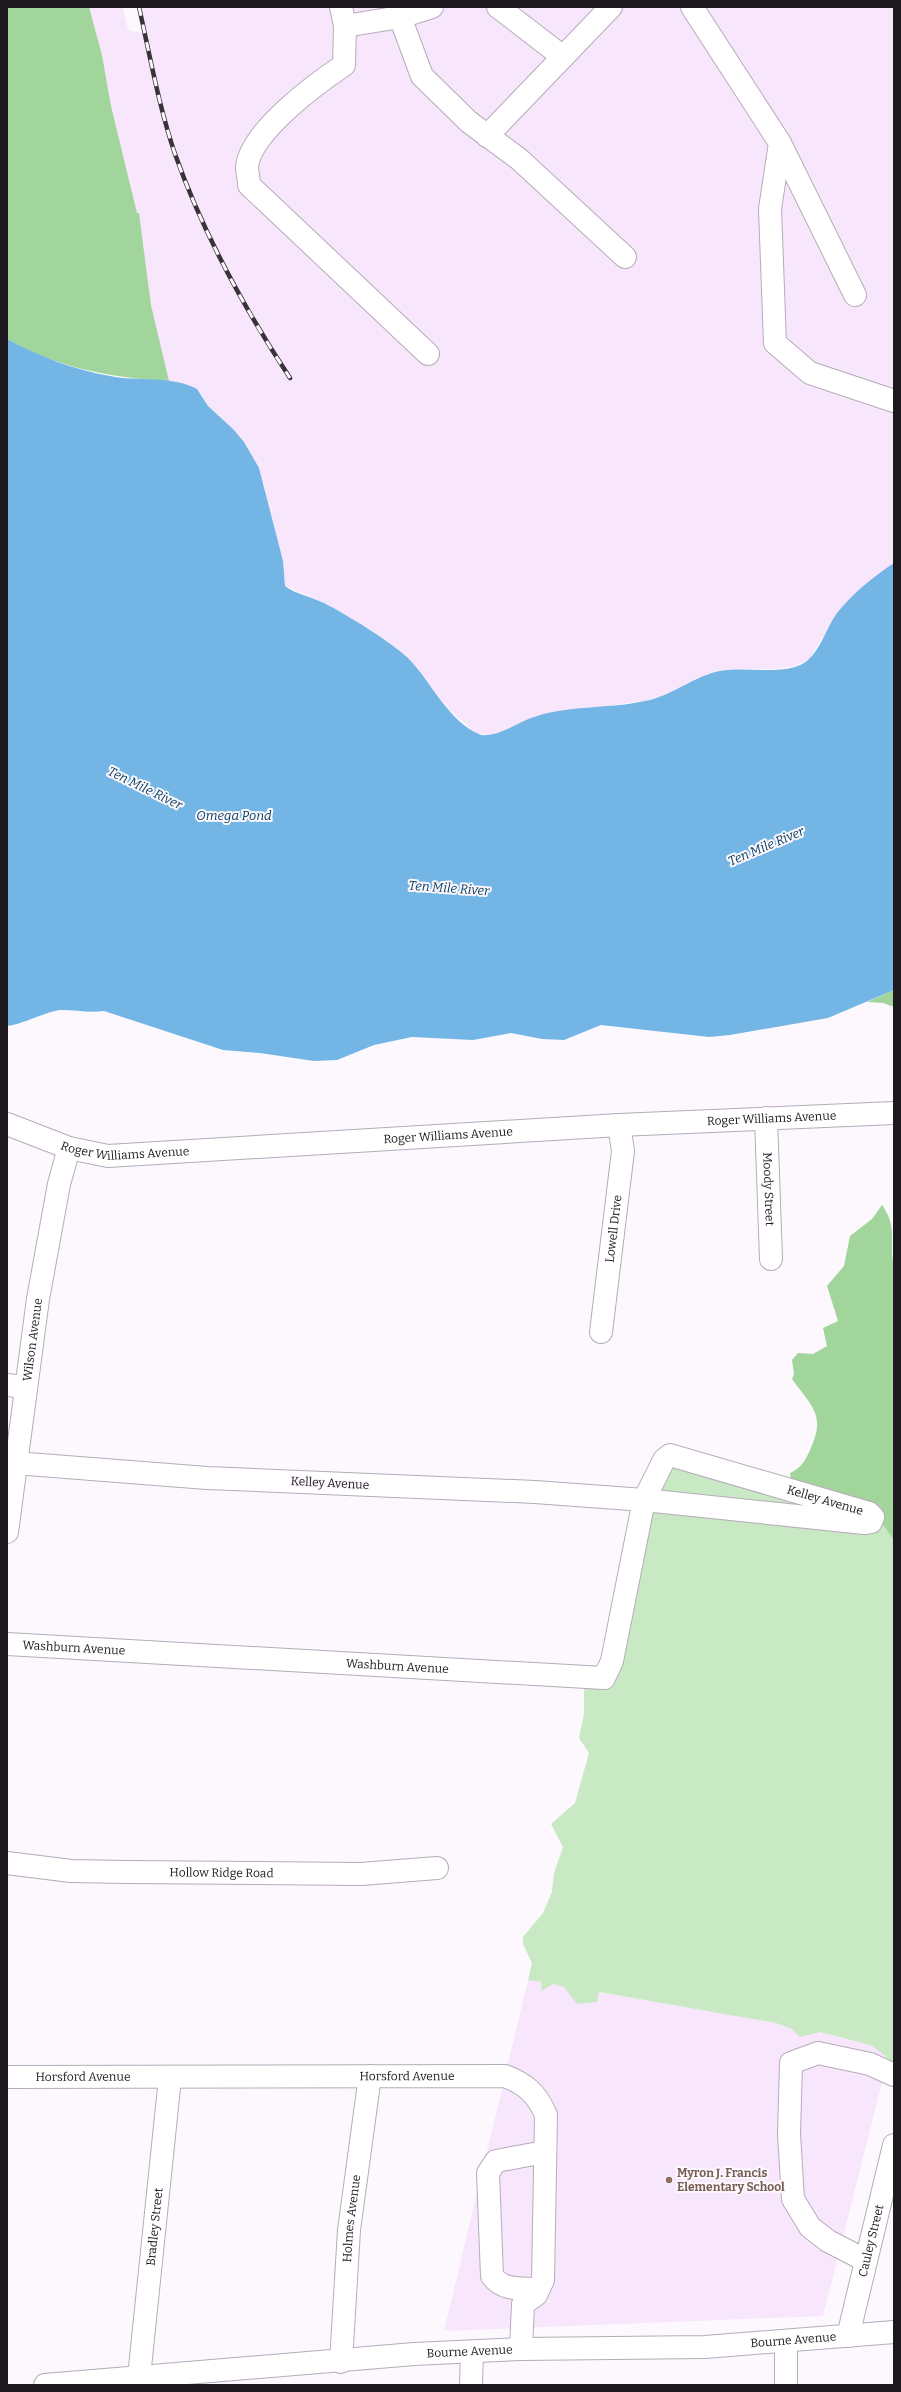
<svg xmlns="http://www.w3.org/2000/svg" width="901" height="2392" font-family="Bitter,serif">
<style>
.built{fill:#f8e7fc}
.green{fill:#c8e9c4}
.forest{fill:#a1d59b}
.water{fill:#73b6e5}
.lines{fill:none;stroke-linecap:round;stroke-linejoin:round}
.minor-casing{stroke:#b6abb9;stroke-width:24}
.major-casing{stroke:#b6abb9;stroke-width:24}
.minor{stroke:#fff;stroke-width:22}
.major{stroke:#fff;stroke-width:22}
.rail-casing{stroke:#373338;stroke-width:4.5}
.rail{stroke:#fdf8fe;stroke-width:3;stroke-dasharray:9;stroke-linecap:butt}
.education-dot{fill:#8d6e63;stroke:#fdf8fe;stroke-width:1.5}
.labels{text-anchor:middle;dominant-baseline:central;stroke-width:4;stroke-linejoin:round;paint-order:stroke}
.street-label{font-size:12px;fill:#1c181d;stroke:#fdf8fe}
.education-label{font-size:12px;font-weight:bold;fill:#785e54;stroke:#fdf8fe;text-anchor:start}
.water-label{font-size:13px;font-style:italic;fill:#0b4060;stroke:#fdf8fe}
</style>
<rect width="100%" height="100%" fill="#fdf8fe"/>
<path class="built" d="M89,7h34l5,23 14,3 -4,-26h756v556l-40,32 -16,18 -28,45 -14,8 -19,3h-46l-21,5 -42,20 -23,7 -109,15 -35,16 -15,4 -10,-3 -27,-23 -40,-51 -16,-13 -68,-43 -40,-17 -2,-25 -11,-37 -8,-40 -31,-55 -25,-23 -7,-12 -10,-8 -22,-5 -18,-76 -13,-92 -1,1 -26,-108 -9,-51z
M528,1980l364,63 -69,273 -379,15z"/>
<path class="green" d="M671,1458l206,58 17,21v527l-21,-18 -44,-12 -9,-2 -20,5 -8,-8 -16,-6 -177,-31 -2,10 -20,2 -13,-17 -11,-3 -11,7 -1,-9 -13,-2 4,-17 -9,-19v-7l20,-24 9,-21 2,-19 9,-26 -12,-23 24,-21 14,-50 -10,-15 5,-24v-41h13l41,-139z"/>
<path class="forest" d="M7,7h82l13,48 9,51 26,107h2l12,92 18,76c-58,-3 -111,-13 -162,-42z
M894,990v17l-11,-4 -16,-1z
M882,1205c17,24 6,37 12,62v273l-17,-24 -84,-26 -3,-17c11,-5 15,-12 20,-23 16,-35 3,-42 -18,-71l2,-5 -2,-14 6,-7 15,1 14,-8 -4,-18 15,-7 -11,-35 17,-20 6,-30 22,-17z"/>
<path class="water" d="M7,339c31,17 68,31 103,37 28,6 61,-1 87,13l11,17 25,23 11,13 15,26 24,93 2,25c10,8 27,11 39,17 23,12 66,38 84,55 24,24 39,63 73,77 20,2 37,-14 56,-19 35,-11 72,-7 108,-15 27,-5 49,-25 75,-30 25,-5 63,5 84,-8 16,-10 22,-35 33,-50 16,-20 36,-36 57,-50v427l-66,28 -98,17 -21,2 -108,-12 -37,15 -22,-1 -31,-6 -38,7 -61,-3 -38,8 -37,15 -23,1 -54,-8 -37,-3 -119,-39c-15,2 -28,-1 -43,-1 -14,1 -37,14 -54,16z"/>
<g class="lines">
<g class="minor-casing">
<g id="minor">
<path d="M341,7l4,19 -1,39c-27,18 -94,67 -97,102 0,5 2,12 2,18l179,169"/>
<path d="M397,7l3,10 32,-10"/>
<path d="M498,7l65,50"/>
<path d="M692,7l88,136 -10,66 5,134 35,30 84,28"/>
<path d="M345,26l55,-9 22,59 47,46 50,37 106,98"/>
<path d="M487,136l124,-129"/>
<path d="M780,143l75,152"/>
<path id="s1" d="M766,1118l5,141"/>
<path id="s2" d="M601,1332l22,-181 -4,-26"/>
<path d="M7,1385l19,2"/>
<path id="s3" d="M7,1532l31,-233 21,-115 10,-36"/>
<path id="s4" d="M7,1644l597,34 8,-17 32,-161 20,-40 6,-5 199,58 4,4 -2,5 -7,1 -220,-23 -109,-8 -328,-14 -192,-15"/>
<path id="s5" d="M7,1863l64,8 55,1 235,2 76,-6"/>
<path id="s6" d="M7,2077l498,-1c21,8 32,18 41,39l-3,165 -7,15 -13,9 -2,45"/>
<path d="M865,2260l-37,-19 -18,-14 -17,-28 -4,-65 2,-71 27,-10 52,11 24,11"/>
<path d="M538,2289c-17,-1 -35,2 -46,-13l-4,-103 8,-12 49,-9"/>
<path id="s7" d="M848,2336l46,-191"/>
<path d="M786,2341v44"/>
<path id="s8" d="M341,2362l8,-132 21,-154"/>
<path id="s9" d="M139,2377l31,-299"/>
<path id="s10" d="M45,2385l369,-31 107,-5 184,-2 189,-15"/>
<path d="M471,2385l1,-33"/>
</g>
</g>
<g class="major-casing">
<g id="major">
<path id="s11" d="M7,1124l62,24 39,8 511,-31 275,-12"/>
</g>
</g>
<use href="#minor" class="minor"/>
<use href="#major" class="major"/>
<g class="rail-casing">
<path id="rail" d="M139,7c11,49 20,100 36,147 28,79 69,154 115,224"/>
</g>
<use href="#rail" class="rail"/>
</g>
<circle class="education-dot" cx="669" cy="2180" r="4"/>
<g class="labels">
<g class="street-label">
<text stroke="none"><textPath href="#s11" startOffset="771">Roger Williams Avenue</textPath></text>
<text stroke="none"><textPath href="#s11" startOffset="447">Roger Williams Avenue</textPath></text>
<text stroke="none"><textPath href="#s11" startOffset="123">Roger Williams Avenue</textPath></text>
<text stroke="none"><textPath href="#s1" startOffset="71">Moody Street</textPath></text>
<text stroke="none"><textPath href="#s2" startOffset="104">Lowell Drive</textPath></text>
<text stroke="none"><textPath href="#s3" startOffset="194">Wilson Avenue</textPath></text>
<text transform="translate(330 1483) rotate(3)">Kelley Avenue</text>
<text stroke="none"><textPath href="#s4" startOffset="995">Kelley Avenue</textPath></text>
<text stroke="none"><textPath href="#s4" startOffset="67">Washburn Avenue</textPath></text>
<text stroke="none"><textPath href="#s4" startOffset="391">Washburn Avenue</textPath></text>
<text stroke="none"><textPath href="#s5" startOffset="215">Hollow Ridge Road</textPath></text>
<text stroke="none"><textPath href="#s6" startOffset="400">Horsford Avenue</textPath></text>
<text stroke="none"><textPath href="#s6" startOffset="76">Horsford Avenue</textPath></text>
<text stroke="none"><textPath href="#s8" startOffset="144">Holmes Avenue</textPath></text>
<text stroke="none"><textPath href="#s9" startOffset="151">Bradley Street</textPath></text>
<text stroke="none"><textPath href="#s7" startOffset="98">Cauley Street</textPath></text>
<text stroke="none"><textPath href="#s10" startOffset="750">Bourne Avenue</textPath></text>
<text stroke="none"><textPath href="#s10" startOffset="426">Bourne Avenue</textPath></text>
</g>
<g class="education-label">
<text x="677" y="2173">Myron J. Francis<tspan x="677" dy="14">Elementary School</tspan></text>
</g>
<g class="water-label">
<text transform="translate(145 788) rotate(26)">Ten Mile River</text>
<text x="234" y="815">Omega Pond</text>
<text transform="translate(766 846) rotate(-23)">Ten Mile River</text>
<text transform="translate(449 888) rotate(4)">Ten Mile River</text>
</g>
</g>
<rect width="901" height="2392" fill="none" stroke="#1c181d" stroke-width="16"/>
</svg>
